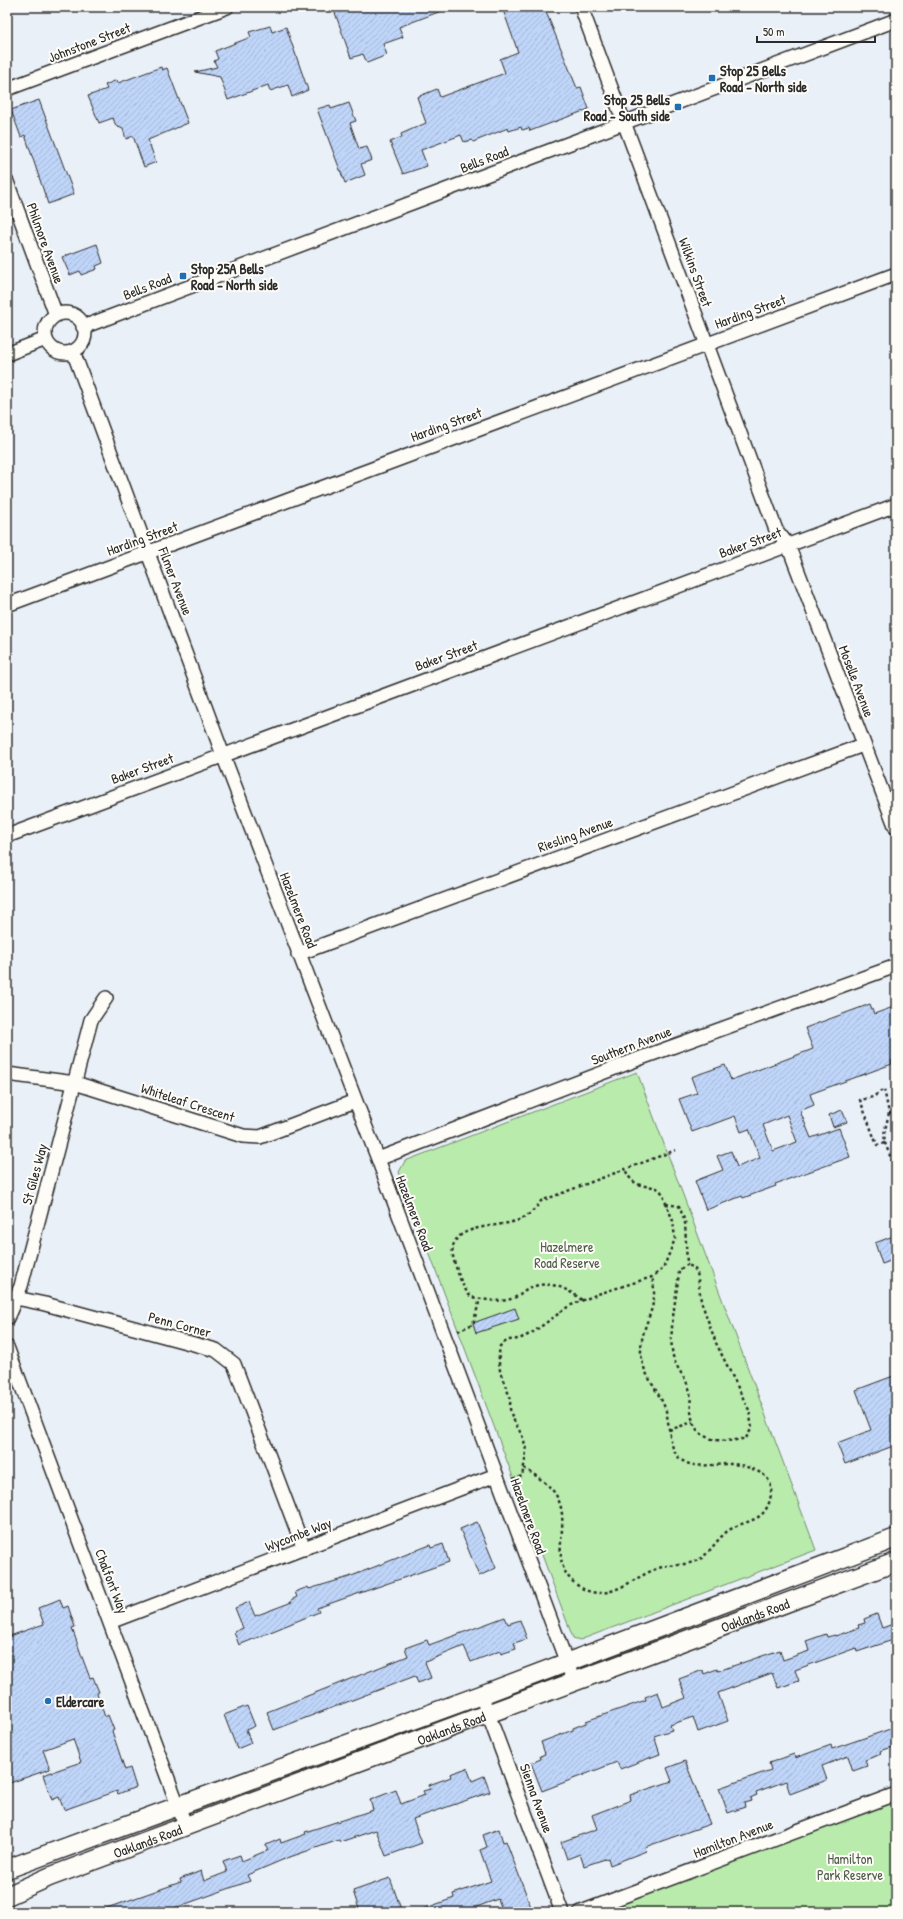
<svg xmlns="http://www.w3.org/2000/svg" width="903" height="1919" font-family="'Patrick Hand',sans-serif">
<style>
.green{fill:#b8ebac;stroke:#728b6c}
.building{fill:url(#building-hatch);stroke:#2b2b2b;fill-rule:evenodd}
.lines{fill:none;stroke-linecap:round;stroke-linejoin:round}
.street-casing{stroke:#2b2b2b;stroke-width:16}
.secondary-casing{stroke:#2b2b2b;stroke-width:21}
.path{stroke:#2b2b2b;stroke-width:2.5;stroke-dasharray:3 3;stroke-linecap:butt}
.street{stroke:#fdfcf7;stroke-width:13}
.secondary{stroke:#fdfcf7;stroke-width:18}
.poi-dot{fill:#1f6fb2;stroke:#fdfcf7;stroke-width:1.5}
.labels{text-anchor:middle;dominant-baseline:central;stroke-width:4;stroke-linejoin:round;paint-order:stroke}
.street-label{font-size:14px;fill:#2b2b2b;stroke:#fdfcf7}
.poi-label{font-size:14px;font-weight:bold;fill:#2b2b2b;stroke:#fdfcf7;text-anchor:start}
.park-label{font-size:14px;fill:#4e5b4b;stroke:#fdfcf7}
</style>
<defs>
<pattern id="building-hatch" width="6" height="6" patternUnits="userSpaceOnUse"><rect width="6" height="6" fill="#bfd5f9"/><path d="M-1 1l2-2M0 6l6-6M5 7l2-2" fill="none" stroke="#a4b7d6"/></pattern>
</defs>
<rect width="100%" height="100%" fill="#eaf0f8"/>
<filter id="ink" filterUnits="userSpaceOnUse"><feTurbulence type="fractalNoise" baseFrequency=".025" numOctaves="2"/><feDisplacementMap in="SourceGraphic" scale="8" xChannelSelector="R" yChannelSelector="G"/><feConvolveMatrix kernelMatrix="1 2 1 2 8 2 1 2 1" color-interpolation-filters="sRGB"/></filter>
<g filter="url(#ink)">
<path class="green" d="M637,1072l179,478 -236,90 -7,-2 -174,-466 6,-11z
M896,1801v111h-298z"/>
<path class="building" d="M333,7h116v1l-50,19 4,10 -20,7 4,11 -20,8 -4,-9 -12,4z
M502,7h42l33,81 4,-1 8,22 -59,22 -1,-3 -7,2 -1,-3 -12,4 -1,-3 -35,14 -1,-2 -8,2 -3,-7 -40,15 6,16 -24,8 -13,-32 12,-5 -1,-3 25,-11 -9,-26 20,-8 3,8 65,-24 -5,-14 18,-7z
M270,26l2,6 14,-5 22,63 -16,7 -4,-12 -18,6 -2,-6 -40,15 -8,-23 -25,-5 22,-5 -3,-6 4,-2 -3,-8 36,-14 -2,-5z
M161,67l1,3 5,-2 21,55 -40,17 8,22 -12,5 -11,-31 -7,3 -3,-10 -7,-3 -3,-8 -14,5 -11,-27 19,-7 -2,-4 12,-5 1,3z
M39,100l35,94 -26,10 -23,-69 -4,2 -10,-27z
M349,103l7,18 -6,2 9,26 8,-2 5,13 -11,4 4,11 -20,8 -28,-74 13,-4 1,4z
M97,244l6,19 -7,3 1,3 -16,6 -1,-4 -10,4 -8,-18z
M870,1004l4,10 22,-8v54l-5,1 1,3 -82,30 4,11 -14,6 11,27 28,-10 11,29 -75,27 1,2 -33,12 -1,-2 -36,14 -11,-29 28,-11 -6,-14 14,-5 6,16 23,-9 -11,-29 -8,3 -6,-16 -43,16 -13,-33 18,-6 -6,-16 34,-12 6,15 82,-31 -8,-21zM787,1115l10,27 -24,9 -10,-26z
M842,1110l5,12 -14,5 -4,-12z
M896,1235v24l-14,5 -7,-21z
M515,1308l4,11 -43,14 -3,-10z
M896,1375v70l-51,19 -8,-21 34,-13 -15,-40z
M477,1522l19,46 -17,8 -19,-47z
M443,1544l6,18 -132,46 2,4 -80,33 -5,-13 9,-4 -8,-20 14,-6 6,14 37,-14 -1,-2 6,-3 -2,-5 13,-5 1,2 40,-12 81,-32 1,3z
M60,1599l3,9 5,-2 7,21 -3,1 10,29 8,21 3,-1 6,15 -2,1 8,24 3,-2 6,15 -2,1 13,39 5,-2 6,19 -18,7 -1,-3 -53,19 -5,-13 -7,3 -9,-25 38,-13 -8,-23 -30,11 7,19 -43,15v-147l37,-13 -6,-16z
M877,1614l5,14 14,-5v16l-39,13 -1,-4 -61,22 4,11 -21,7 -6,-15 -54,20 10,28 -30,11 -5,-15 -23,8 2,5 -18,6 6,18 -40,15 -3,-7 -75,29 -11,-28 10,-4 -1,-3 5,-2 -4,-12 32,-12v-2l13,-5v-2l60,-21 -1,-3 13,-5 5,15 23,-9 -7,-19 24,-9 1,4 13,-5 1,2 62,-21 3,10 26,-9 -3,-10 20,-7 1,3 8,-2v1l24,-8 -1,-3 7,-2 -1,-4z
M505,1617l3,7 12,-4 7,19 -13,4 2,6 -15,5 -1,-3 -29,11 -7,-16 -39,16 6,16 -13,5 -3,-7 -141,54 -7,-18 141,-56 -3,-8 22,-8 2,5z
M247,1706l8,20 -9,4 5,13 -14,6 -13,-34z
M896,1727v19l-16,5 1,3 -16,6 2,6 -14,5 -5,-15 -26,10 5,14 -37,14 -4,-13 -30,11 1,3 -7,3 1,3 -7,2 1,4 -17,6 -9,-25 52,-18 -2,-7 25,-9 1,4 36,-13 1,4z
M685,1761l25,63 -65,23 1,4 -36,14 -2,-7 -24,8 -4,-12 -13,5 -6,-17 36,-13 -5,-14 39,-15 -1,-5 42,-14 -5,-13z
M467,1768l5,13 12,-5 6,16 -77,27 9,24 -36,13 -10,-26 -36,12 -1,-2 -52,18 -40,17 3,6 -87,31 -2,-6 -19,6h-40l-1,-2 80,-28 -1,-3 21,-8 3,10 23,-9 -4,-11 17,-6 2,6 26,-11 -2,-5 14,-6 1,4 25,-9 -1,-2 68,-22 -3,-10 26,-10 5,14 24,-9 -2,-4 7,-2 -1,-4 22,-8 -1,-3z
M499,1829l4,13 3,-1 25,66 -14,5h-14l-5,-13 -35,13h-42l-1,-2 34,-12 -1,-4 38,-13 -11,-31 7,-3 -4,-12z
M390,1878l12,34h-42l-7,-21z"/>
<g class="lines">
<g class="street-casing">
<path id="street" d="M581,7l195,523 12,15 108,283
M7,89l220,-82
M7,182l49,133
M45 333a20 20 0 1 1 40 0a20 20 0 1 1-40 0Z
M83,327l813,-307
M73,351l150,404 155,404 196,523
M7,354l39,-15
M7,605l889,-331
M7,836l889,-331
M298,954l565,-209
M7,1074l68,9 168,53 17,1 95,-36
M378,1159l263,-101 255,-92
M16,1298l29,6 171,46 18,14 70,185
M7,1318l14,-32 70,-266 15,-22
M7,1347l179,480
M110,1622l386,-147
M481,1695l81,217
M581,1912l315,-118"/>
</g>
<g class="secondary-casing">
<g id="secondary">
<path d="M7,1869l474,-174 415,-157"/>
<path id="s1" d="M7,1896l42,-19 847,-315"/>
</g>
</g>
<path class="path" d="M889,1113h7
M885,1143l-8,2 -17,-45 13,-3 11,-8 5,24 -5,21 1,9 11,28
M666,1204l13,2 6,16 2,43 -4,2 -4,4c-2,24 -11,62 -6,85 3,13 14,22 17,36 1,10 0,20 3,30 7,21 35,21 53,16l6,-10 -3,-18 -33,-67 -15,-42 -4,-29 -4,-5 -6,-2
M582,1300c-17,-13 -34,-21 -55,-11 -6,3 -10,9 -16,10 -12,4 -29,0 -40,-2 -9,-10 -12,-21 -16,-33 -15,-44 44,-34 66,-45 9,-4 15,-11 20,-18l135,-51
M458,1331l15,-7 7,-25
M669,1430l24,-8
M524,1468c12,8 28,17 34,31 14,30 -14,65 22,88 31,20 58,-17 87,-21 12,-1 27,-2 36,-9 9,-8 16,-20 26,-27 18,-11 34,-7 41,-30 1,-5 2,-13 0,-17 -3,-7 -9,-10 -15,-13 -7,-3 -14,-5 -22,-6 -22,-1 -50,10 -60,-16 -4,-12 -4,-25 -7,-37 -7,-22 -26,-37 -25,-62 1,-28 19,-41 11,-72
M513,1479l9,-3c2,-11 6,-24 2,-35 -4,-14 -18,-26 -13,-41 -8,-22 -15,-29 -11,-54l8,-6 11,-1 13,-6 37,-27 29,-12 54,-17 11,-8 12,-30 -2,-18 -11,-28c-7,-13 -27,2 -37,-24"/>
<use href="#street" class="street"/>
<use href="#secondary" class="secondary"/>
</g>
</g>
<g class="poi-dot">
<rect x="708" y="74" width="8" height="8" rx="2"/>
<rect x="674" y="103" width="8" height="8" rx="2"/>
<rect x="179" y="272" width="8" height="8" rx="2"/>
<circle cx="48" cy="1701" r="4"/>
</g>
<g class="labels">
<g class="street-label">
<text transform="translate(89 42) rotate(-21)">Johnstone Street</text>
<text transform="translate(484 159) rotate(-21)">Bells Road</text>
<text transform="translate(46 243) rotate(70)">Philmore Avenue</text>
<text transform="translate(696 272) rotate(70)">Wilkins Street</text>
<text transform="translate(147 286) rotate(-21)">Bells Road</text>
<text transform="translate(750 311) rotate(-20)">Harding Street</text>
<text transform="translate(446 424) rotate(-20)">Harding Street</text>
<text transform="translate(142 538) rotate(-20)">Harding Street</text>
<text transform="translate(750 542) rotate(-20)">Baker Street</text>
<text transform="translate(176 581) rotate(69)">Filmer Avenue</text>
<text transform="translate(446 655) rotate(-20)">Baker Street</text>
<text transform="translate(857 681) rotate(69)">Moselle Avenue</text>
<text transform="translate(142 768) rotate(-20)">Baker Street</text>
<text transform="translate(575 834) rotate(-20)">Riesling Avenue</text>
<text transform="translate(299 910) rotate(69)">Hazelmere Road</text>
<text transform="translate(631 1045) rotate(-21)">Southern Avenue</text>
<text transform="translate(188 1102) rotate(18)">Whiteleaf Crescent</text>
<text transform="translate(34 1174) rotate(-75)">St Giles Way</text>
<text transform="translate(415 1213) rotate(69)">Hazelmere Road</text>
<text transform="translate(180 1324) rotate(15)">Penn Corner</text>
<text transform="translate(529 1516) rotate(70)">Hazelmere Road</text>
<text transform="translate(298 1534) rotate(-21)">Wycombe Way</text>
<text transform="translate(112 1581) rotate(69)">Chalfont Way</text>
<text stroke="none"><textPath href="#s1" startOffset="799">Oaklands Road</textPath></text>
<text stroke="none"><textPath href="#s1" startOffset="475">Oaklands Road</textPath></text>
<text transform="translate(537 1798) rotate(70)">Sienna Avenue</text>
<text transform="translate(733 1838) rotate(-21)">Hamilton Avenue</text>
<text stroke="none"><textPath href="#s1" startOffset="151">Oaklands Road</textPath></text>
</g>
<g class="poi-label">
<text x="720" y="70">Stop 25 Bells<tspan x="720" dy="16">Road - North side</tspan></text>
<text x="670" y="99" text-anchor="end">Stop 25 Bells<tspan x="670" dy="16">Road - South side</tspan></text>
<text x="191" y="268">Stop 25A Bells<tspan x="191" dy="16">Road - North side</tspan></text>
<text x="56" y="1701">Eldercare</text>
</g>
<g class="park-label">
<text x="567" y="1246">Hazelmere<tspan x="567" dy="16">Road Reserve</tspan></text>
<text x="850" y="1858">Hamilton<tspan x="850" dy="16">Park Reserve</tspan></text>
</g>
</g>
<rect width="903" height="1919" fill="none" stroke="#fdfcf7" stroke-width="24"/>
<rect x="12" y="12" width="879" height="1895" fill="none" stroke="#2b2b2b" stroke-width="1.5" filter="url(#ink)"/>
<path d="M757 36v6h118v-6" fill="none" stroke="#2b2b2b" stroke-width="2"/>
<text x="763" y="36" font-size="12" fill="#2b2b2b" stroke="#fdfcf7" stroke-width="3" paint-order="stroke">50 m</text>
</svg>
